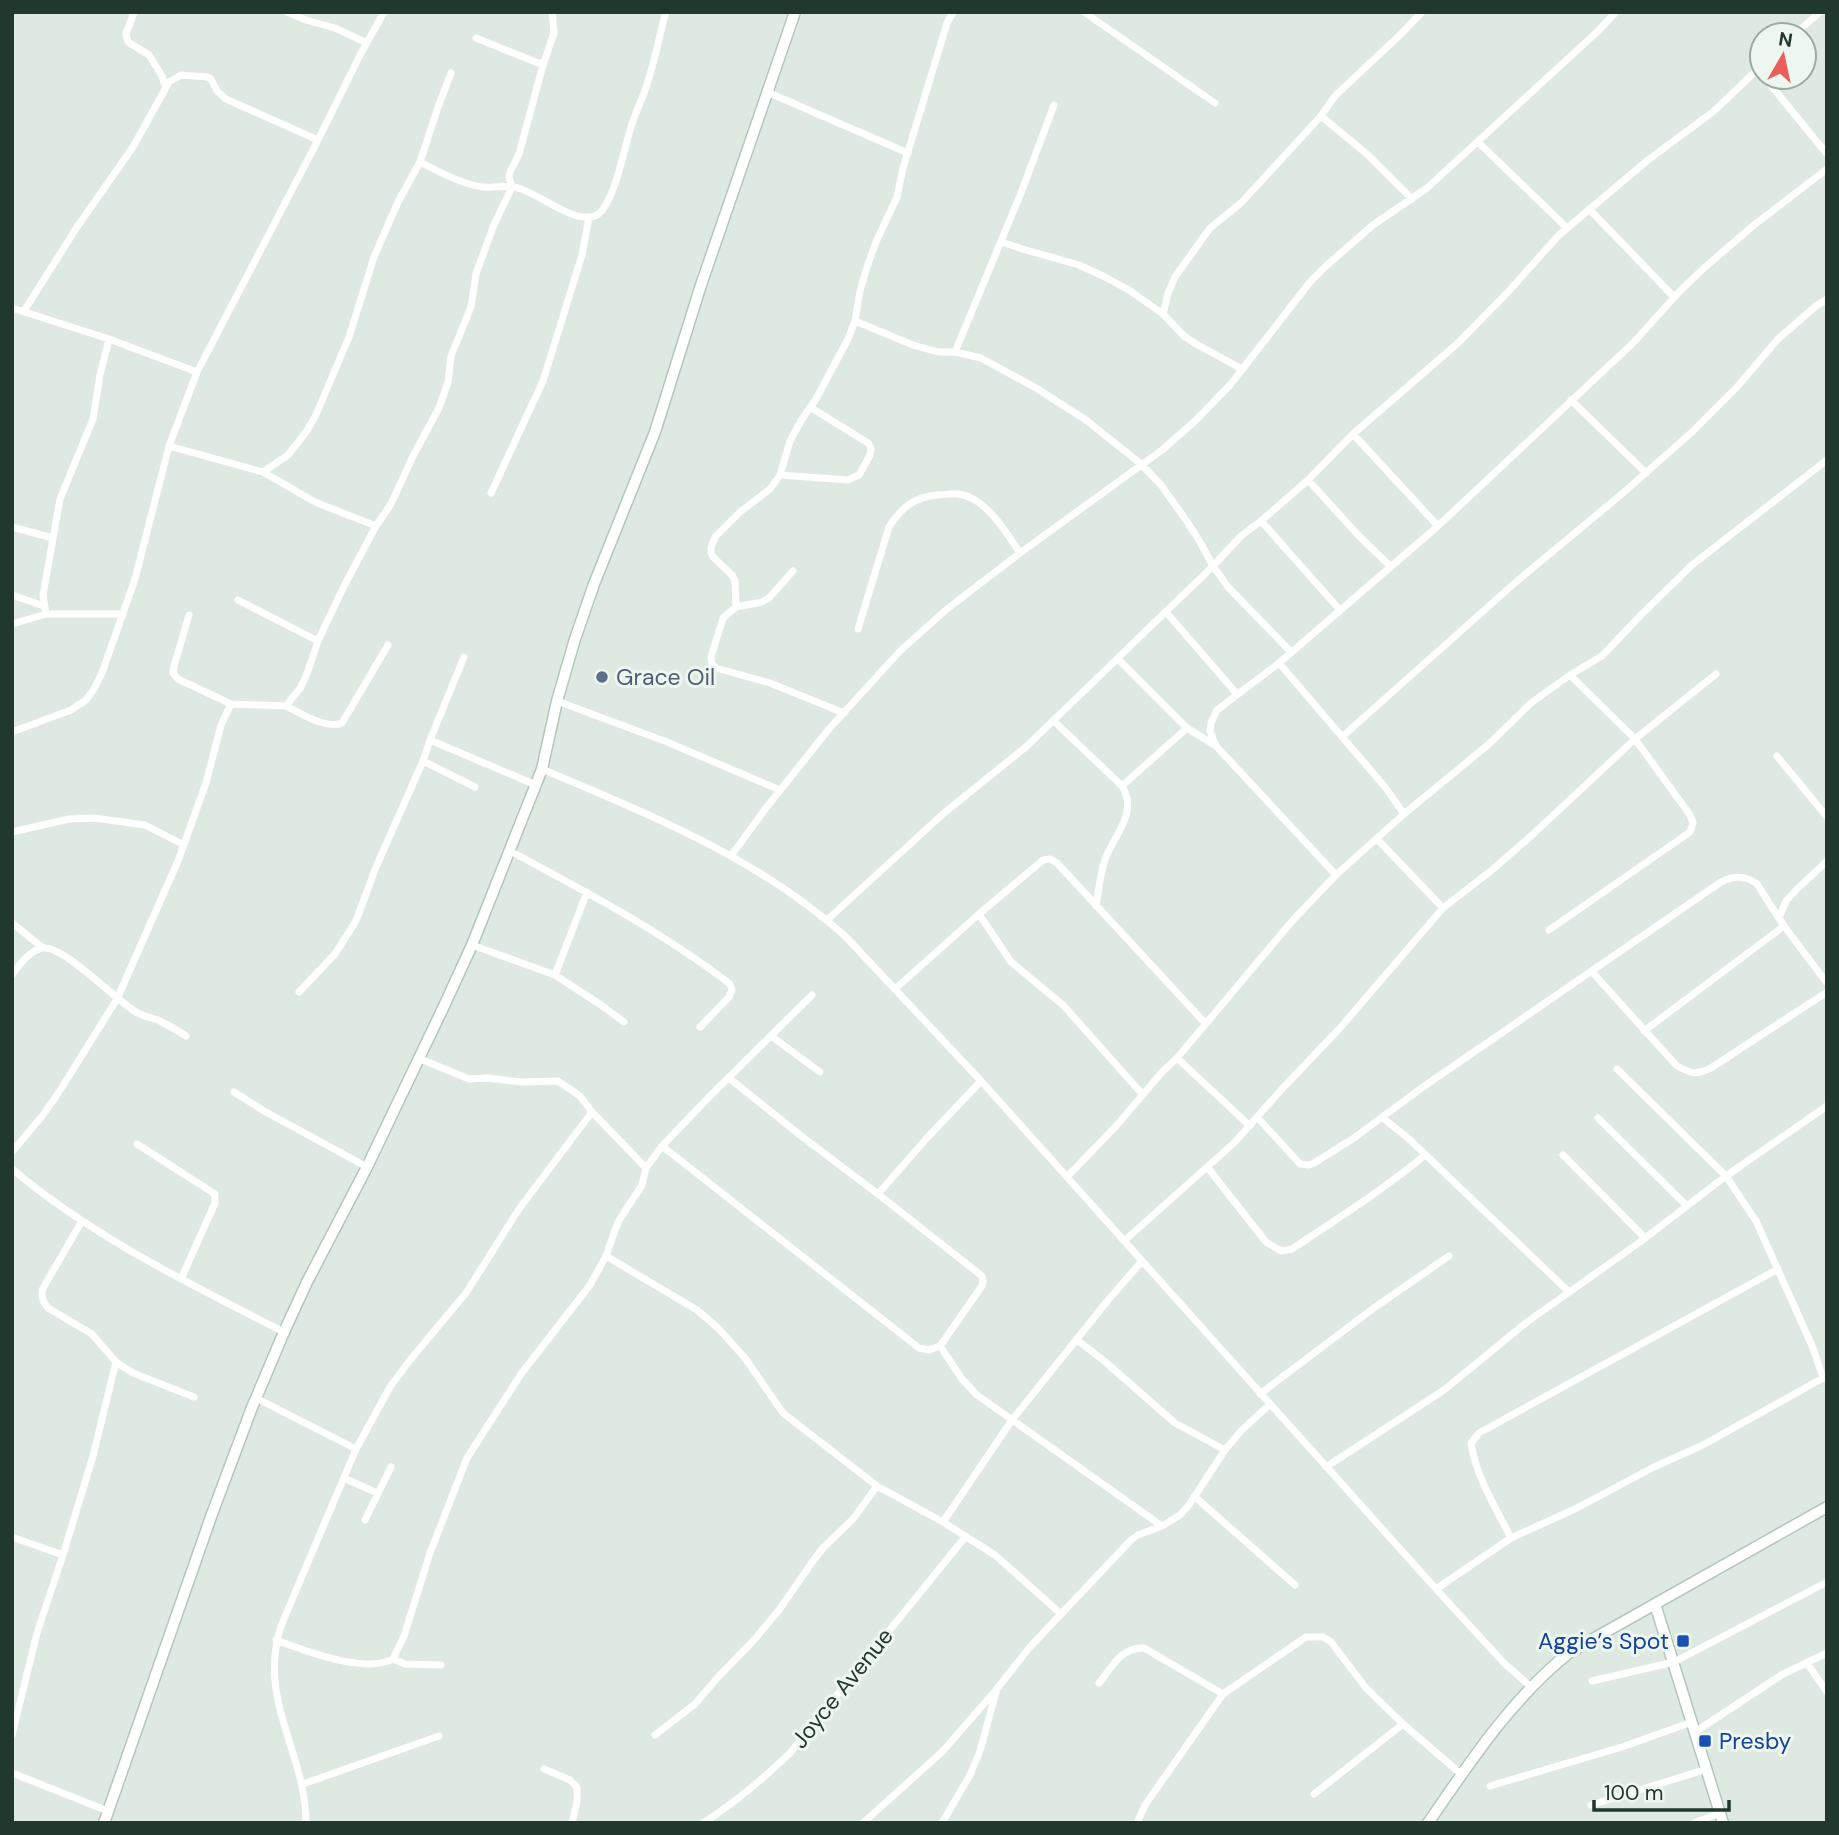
<svg xmlns="http://www.w3.org/2000/svg" width="1839" height="1835" font-family="'DM Sans',sans-serif">
<style>
.lines{fill:none;stroke-linecap:round;stroke-linejoin:round}
.secondary-casing{stroke:#b2c8bb;stroke-width:13}
.street{stroke:#fff;stroke-width:7}
.secondary{stroke:#fff;stroke-width:10}
.service-dot{fill:#5c6f8a;stroke:#eef6f0;stroke-width:2.5}
.transit-dot{fill:#1a4fb4;stroke:#eef6f0;stroke-width:2.5}
.labels{text-anchor:middle;dominant-baseline:central;stroke-width:6;stroke-linejoin:round;paint-order:stroke}
.service-label{font-size:23px;fill:#4e5e75;stroke:#eef6f0;text-anchor:start}
.transit-label{font-size:23px;fill:#164399;stroke:#eef6f0;text-anchor:end}
.street-label{font-size:23px;fill:#21382c;stroke:#eef6f0}
</style>
<rect width="100%" height="100%" fill="#dee9e2"/>
<g class="lines">
<g class="secondary-casing">
<path id="secondary" d="M1655,1604l68,219
M104,1823l108,-309 39,-104 33,-78 23,-50 60,-115 77,-161 28,-61 70,-176 15,-68 18,-62 19,-55 61,-152 46,-147 94,-273
M1428,1823c42,-61 84,-125 142,-171l257,-145"/>
</g>
<path class="street" d="M134,12l-8,22 2,8 21,13 13,21 3,10
M287,12l19,8 29,8 32,15
M1084,12l131,91
M1794,35l26,-23
M476,38l67,27
M1764,77l63,77
M767,92l141,61
M1321,116l47,39 44,44
M1478,142l89,86
M420,162c15,8 48,25 65,25 12,1 24,-3 36,2 19,6 54,35 74,27 19,-7 30,-73 37,-92 4,-13 11,-26 15,-40 8,-23 12,-48 19,-72
M1589,209l85,88
M1001,242l25,8 53,15 24,11 26,14 34,24 21,22 12,8 46,25
M12,308l97,31 88,33
M24,311l53,-84 56,-80 36,-65 12,-7 26,2 4,2 6,12 9,8 92,41
M1163,314l5,-21 7,-16 35,-49 31,-25 80,-87 14,-20 67,-63 20,-21
M855,321l58,24 25,7h17l26,6 55,30 50,32 55,44 20,21 27,38 12,19 13,24 15,21 63,65
M955,352l66,-159 33,-88
M1571,400l75,73
M1353,434l85,92
M263,472l25,-17 18,-23 9,-15 34,-80 25,-80 24,-55 22,-40 18,-55 13,-34
M780,475l68,5 11,-5 11,-20 1,-7 -3,-5 -58,-36
M1308,480l51,56 31,30
M491,493l52,-112 39,-126 7,-38
M1261,521l79,89
M376,526l15,-22 22,-48 26,-48 9,-26 3,-26 20,-49 5,-33 17,-47 19,-40 -3,-10 1,-5 9,-18 24,-89 11,-32 -2,-21
M12,527l41,11
M12,595l32,11
M238,600l80,41
M736,607l26,-5 7,-4 24,-27
M1166,612l71,82
M46,614l-3,-19 17,-96 33,-80 7,-44 9,-36
M189,615l-15,51 -1,7 5,6 53,25
M12,624l34,-10h77
M858,629l31,-102c12,-19 25,-30 48,-32 7,0 15,-2 22,-1 27,4 47,38 61,59
M1118,659l69,69 29,18
M1279,663l106,124 19,27
M557,701l110,41 113,48
M286,706c15,7 40,24 56,17l46,-78
M844,713l-74,-30 -54,-15 -4,-4 -1,-7 12,-39 13,-11 -1,-27 -3,-5 -18,-17 -3,-5v-6l4,-10 25,-25 30,-23 10,-14 10,-34 12,-22 14,-20 32,-60 7,-18 5,-30 7,-24 9,-25 21,-45 6,-29 35,-115 9,-30 6,-11
M1054,721l68,65c16,26 -6,47 -16,71 -6,15 -7,33 -10,49
M12,732l59,-22 15,-10 8,-11 8,-16 33,-94 34,-133 28,-74 121,-232 42,-85 24,-43
M1343,736l174,-155 106,-88 69,-61 45,-45 41,-48 38,-33 11,-7
M430,740l106,45
M1777,756l50,61
M423,761l52,26
M542,769c106,45 217,89 304,168l135,144 455,508 68,74 27,24
M1122,786l65,-58
M12,832l57,-13 25,-1 51,7 39,20
M1377,839l66,69
M510,851c75,40 152,81 220,133l2,6 -3,7 -29,30
M731,856l35,-48 63,-79 71,-78 47,-42 73,-56 142,-103 33,-29 35,-36 80,-103 16,-16 47,-41 54,-37 170,-156 19,-20
M1336,875l-120,-129 -6,-15 1,-8 6,-13 62,-47 159,-137 195,-183 47,-52 24,-23 50,-43 73,-56
M979,914l64,-54 7,-1 7,4 148,160
M1779,918l7,-17 11,-12 30,-28
M827,920l117,-107 83,-67 186,-180 28,-30 20,-15 47,-41 45,-46 105,-91 49,-50 52,-58 89,-75 66,-49 48,-46
M12,923l31,25
M1549,930l141,-98 3,-9 -3,-8 -55,-76 -65,-64
M472,945l83,30 46,30 23,17
M1592,972l85,94c15,8 19,9 34,2l116,-76
M12,975c7,-10 19,-27 33,-27 20,0 68,49 88,62 7,6 16,7 25,10 10,5 19,10 28,16
M555,975l32,-83
M895,989l84,-75 32,48 52,43 80,90
M299,992l36,-38 21,-33 20,-54 47,-106 7,-21 34,-83
M1644,1031l140,-105
M771,1036l49,36
M418,1058l51,21 18,-1 35,4 36,-1 22,15 12,16 54,56
M1177,1058l73,68
M234,1092l30,19 103,56
M1258,1118l42,46 9,1 5,-2 40,-25 69,-51 298,-205c13,-6 24,-7 36,2l27,42 43,57
M1383,1118l26,21 160,153
M1598,1118l89,88
M137,1144l78,50v9l-34,76
M662,1146l257,202 10,2 11,-4 42,-60 1,-5 -1,-5 -104,-82 -78,-59 -71,-57
M12,1152l31,-37 16,-23 58,-93 61,-138 28,-78 15,-58 10,-21 55,2 15,-19 7,-16 10,-30 26,-55 32,-60 -61,-24 -52,-30 -94,-26
M1563,1155l82,83
M1208,1168l58,74 15,9 11,-2c45,-30 91,-59 133,-94
M12,1169c81,68 178,115 272,163
M1067,1177l50,-52 45,-53 15,-14 116,-138 43,-45 68,-61 85,-70 42,-41 39,-28 32,-19 39,-41 51,-50 135,-105
M878,1194l48,-55 55,-58
M82,1221l-39,67c-2,8 -1,13 5,20l44,26 24,28 17,11 61,24
M1124,1241l110,-98 47,-53 59,-62 103,-120 49,-38 39,-34 104,-97 81,-65
M606,1256l91,54 21,18 27,30 38,55 94,73 66,36 52,33 65,58
M1076,1339l27,21 72,63 50,27
M940,1346l22,33 15,16 185,131
M1260,1394l111,-84 78,-54
M256,1398l100,51
M1326,1467l118,-77 83,-68 113,-80 86,-66 101,-70
M344,1478l33,15
M1194,1496l101,89
M365,1520l26,-53
M943,1522l69,-102 97,-121 33,-38
M12,1537l51,18
M1511,1538c-15,-30 -35,-61 -40,-95l8,-10 299,-164
M1436,1589l75,-51 64,-29 79,-42 49,-22 120,-67 -10,-30 -57,-127 -30,-45 -109,-107
M276,1640c29,11 89,34 117,19l11,-23 26,-83 37,-95 54,-84 69,-89 16,-29 12,-34 24,-37 4,-17 16,-22 47,-49 103,-102
M393,1659l12,5 36,1
M1807,1663l20,29
M1592,1681l82,-19 153,-80
M1099,1683c13,-16 22,-36 45,-35l79,46
M1695,1732l88,-58 44,-21
M12,1735l25,-102 26,-78 30,-99 23,-94
M655,1735l40,-31 24,-28 35,-36 25,-30 34,-49 10,-13 30,-29 24,-33
M544,1769l26,11 7,7v15l-5,21
M12,1773l96,38
M303,1784l136,-48
M1490,1786l132,-39 70,-25
M1314,1794l89,-70
M1591,1805l116,-36
M306,1823c0,-71 -49,-122 -25,-197l75,-177 34,-62 20,-27 56,-67 53,-84 73,-97
M703,1823c32,-20 60,-44 87,-70l176,-217
M863,1823l79,-71 54,-62 33,-42 102,-108 7,-5 24,-9 18,-11 9,-10 36,-55 16,-19 28,-26
M942,1823l28,-48 10,-24 16,-59
M1137,1823l8,-18 78,-111 83,-57h17l8,5 35,46 37,36 58,50
M1694,1823l26,-10"/>
<use href="#secondary" class="secondary"/>
</g>
<circle class="service-dot" cx="602" cy="677" r="7"/>
<g class="transit-dot">
<rect x="1676" y="1634" width="14" height="14" rx="3.5"/>
<rect x="1698" y="1734" width="14" height="14" rx="3.5"/>
</g>
<g class="labels">
<g class="service-label">
<text x="616" y="677">Grace Oil</text>
</g>
<g class="transit-label">
<text x="1669" y="1641">Aggie’s Spot</text>
<text x="1719" y="1741" text-anchor="start">Presby</text>
</g>
<g class="street-label">
<text transform="translate(842 1688) rotate(-51)">Joyce Avenue</text>
</g>
</g>
<rect width="1839" height="1835" fill="none" stroke="#21382c" stroke-width="28"/>
<g transform="translate(1783 56) rotate(9)"><circle r="33" fill="#eef6f0" stroke="#9caaa2" stroke-width="2"/>
<path d="M0-5L12 26L0 18L-12 26Z" fill="#ea5e5c"/>
<text y="-10" font-size="19" font-weight="bold" text-anchor="middle" fill="#21382c">N</text>
</g>
<path d="M1594 1800v10h135v-10" fill="none" stroke="#21382c" stroke-width="3.5"/>
<text x="1604" y="1800" font-size="21" fill="#21382c" stroke="#eef6f0" stroke-width="5" paint-order="stroke">100 m</text>
</svg>
